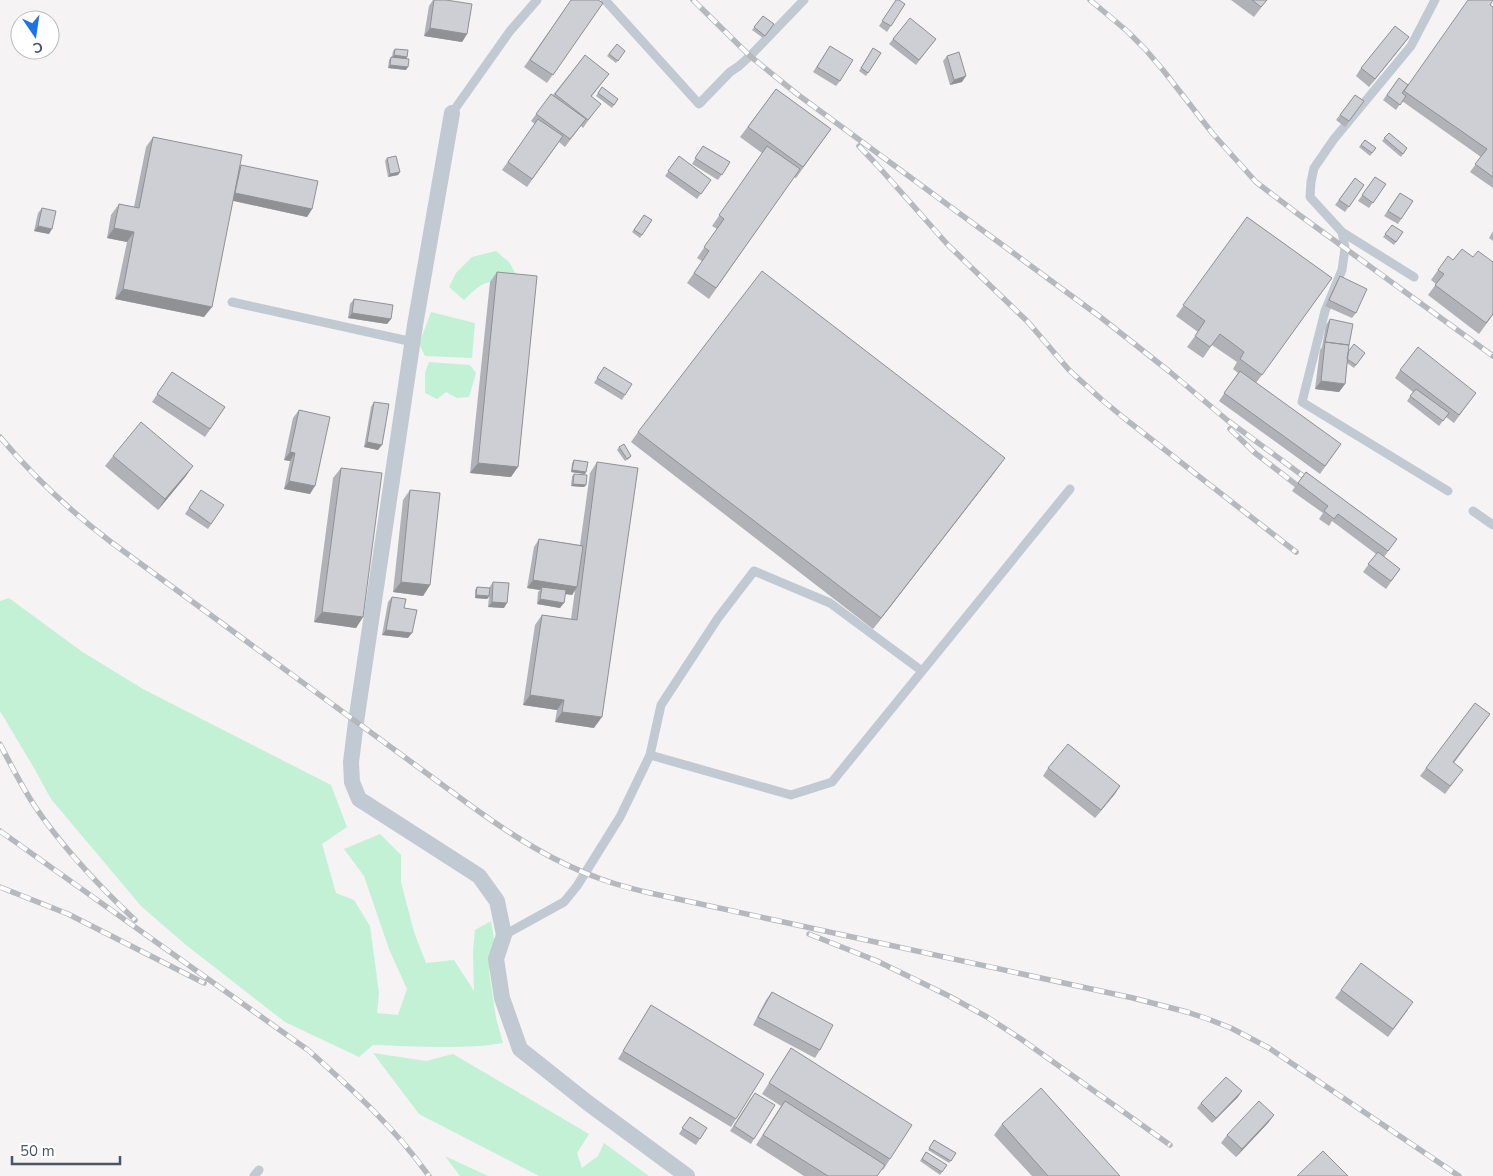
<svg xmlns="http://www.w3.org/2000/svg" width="1493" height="1176" font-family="'Nunito Sans',sans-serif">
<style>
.green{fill:#c3f1d5}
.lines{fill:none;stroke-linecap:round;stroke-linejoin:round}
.service{stroke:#c1cad2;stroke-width:9}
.minor{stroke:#c1cad2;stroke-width:16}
.rail-casing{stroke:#b5b8bd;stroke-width:5.5}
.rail{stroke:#fff;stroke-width:4;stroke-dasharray:11;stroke-linecap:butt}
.wall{fill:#b0b2b7}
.shaded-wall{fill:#909195}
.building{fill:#cdcfd5;stroke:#909195}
</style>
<rect width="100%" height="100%" fill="#f5f3f3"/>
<path class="green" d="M496,251l13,11 8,14 -2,5c-28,0 -30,-2 -51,19l-15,-13 7,-14 16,-16z
M431,312l44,11 -3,35 -47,-2 -6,-12z
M429,362l41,3 6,8 -7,24 -12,1 -11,-6 -9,7 -12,-6v-20z
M9,598l72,53 62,38 188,96 16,42 -25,17 14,49 18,7 16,26 9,67 -2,20 21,2 9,-26 -18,-40 -25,-73 -20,-27 36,-15 21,21v27l13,50 12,31 28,-3 20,31 -1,-40 2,-21 16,-9 4,23 -6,28 7,46 7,25c-40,7 -90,3 -130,2l-14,12 -74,-35 -99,-77 -45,-39 -90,-107 -17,-31 -34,-57v-110z
M373,1053l53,8 27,-7 136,80 -12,19 5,15 16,-12 6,-13 45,33h-110l-120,-62z
M445,1156l43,20h-28z"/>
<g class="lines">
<path class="service" d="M605,0l94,104 31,-32 9,-6 11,-10 54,-56
M1435,0l-24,46 -77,93 -20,29 -3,14 -1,15 32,35 3,16 -3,22 -17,41 -23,91 146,89
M452,113l58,-82 27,-31
M1342,232l72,45
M232,302l181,40
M1473,511l20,14
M650,755l141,40 41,-13 238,-293
M504,935l60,-33 13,-16 43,-69 30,-62 11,-50 57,-87 36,-47 76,32 92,68
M254,1176l5,-6"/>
<path class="minor" d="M452,113l-37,212 -59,397 -5,40 1,20 7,17 120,77 18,25 7,34 -8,24 6,39 18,51 68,54 99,73"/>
<g class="rail-casing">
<path id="rail" d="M693,0l57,56 47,38 302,222 71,56 57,48 87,64
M1090,0l37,31 18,18 18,21 50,64 43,48 42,32 195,142
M859,146l18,19 71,80 80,77 41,48 32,29 23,19 172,134
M1230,429l25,24 52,40
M0,437c33,39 70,74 111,105l363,266c39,28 81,55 127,71 16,6 32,10 49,14l483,105 54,14 21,7 23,9 38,20 190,128
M0,744c11,21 21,41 34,61 28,42 64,80 101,115
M0,831l308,219c44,39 87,78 121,126
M0,887l68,27 136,69
M809,934l68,27 72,35 38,21 34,22 149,106"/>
</g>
<use href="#rail" class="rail"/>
</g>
<path class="wall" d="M433,0h13l21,34 -5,8 -38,-6 5,-30z
M571,0l32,3 -56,80 -23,-16z
M896,0l9,4 -18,28 -8,-6z
M1231,0h36l-13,17z
M1490,5l3,2v181l-23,-16 11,-15 -79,-56 -6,9 -13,-10 16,-22 9,7z
M763,16l11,8 -11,14 -11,-8z
M1409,37l-40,50 -13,-11 5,-8z
M893,39h43l-20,26 -27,-21z
M617,44l8,7 -9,12 -9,-7z
M830,46l10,35 -4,5 -23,-14z
M873,48l8,5 -15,23 -7,-5z
M395,49l11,10v11l-18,-2 1,-8 2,-3h1l1,-6z
M585,55l24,19 -17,22 3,15 -12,17 -2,-2 -16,21 -6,-5 -32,45 -25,-17 33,-46 -4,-3 20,-27 2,1z
M947,56l15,26 -12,3 -7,-24z
M602,87l16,12 -6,9 -16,-12z
M776,89l55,40 -35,49 -2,-1 -85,122 -22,-16 15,-22 -5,-3 20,-29 -5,-3 50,-73 -22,-16z
M1355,95l9,6 -19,26 -9,-7z
M1389,133l18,15 -6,9 -19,-16z
M153,137l87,30 1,-2 71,44 -5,8 -74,-16 -29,116 -89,-18 12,-57 -20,-4 4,-23 8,-11 15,3 12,-60z
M1365,140l11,8 -6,8 -11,-9z
M703,146l27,16 -12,18 -26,-16z
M679,156l32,24 -14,19 -32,-23z
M387,158l13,14 -2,3 -10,2 -3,-16z
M1375,177l11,7 -17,24 -11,-7z
M1355,178l9,7 -19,27 -10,-7z
M1400,193l13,8 -15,23 -14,-8z
M42,208l7,26 -15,-3 4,-18z
M644,215l8,5 -12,18 -8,-6z
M1247,217l85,61 -76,105 85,61 -21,30 -101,-73 19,-28 -5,-4 4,-7 -25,-17 -9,13 -16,-11 11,-15 -22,-16z
M1392,225l11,7 -9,13 -11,-8z
M1493,231v10l-4,-3z
M1473,257l20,5v53l-14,19 -51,-39 8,-11 -5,-4 7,-10 15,-10z
M497,272l14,205 -41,-4 20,-191z
M1340,276l16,37 -4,5 -27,-12 12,-25z
M354,299l37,20 -4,5 -39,-6 2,-14z
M1330,319l19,25 -1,8 17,1 -11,15 -7,-5 -2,21 -6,8 -24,-3 5,-39 2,-3 4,-22z
M604,367l21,28 -3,5 -28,-17z
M1400,370l76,23 -22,30 -8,-6 -7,9 -32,-25 6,-9 -18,-14z
M172,372l53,35 -20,30 -53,-35z
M374,402l4,48 -14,-3 7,-40z
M299,410l11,84 -26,-5 6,-28 -6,-1 9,-42z
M638,432l359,37 -124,160 -242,-187z
M619,447l12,9 -1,2 -5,3 -8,-11z
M113,456l73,20 -28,34 -53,-44z
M574,460l12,12 -1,2 -14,-2 1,-9z
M597,462l-3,266 -39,-6 2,-12 -34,-5 12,-80 7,-10 29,4 4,-29 -3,5 -7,-1 -5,14 -23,-4 1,-12 2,-2 -13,-2 7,-41 5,-8 41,6 10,-72z
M341,468l22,149 -7,11 -42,-6 19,-144z
M1306,472l91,67 -13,18 16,12 -14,20 -23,-17 13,-18 -44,-33 -3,5 -10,-7 4,-6 -31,-22z
M574,474l12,11 -2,2 -13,-1 1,-10z
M201,490l23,15 -16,24 -23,-15z
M410,490l20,95 -7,11 -30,-4 10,-92z
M493,582l11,26 -16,-1 1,-10 -2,2 -12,-1v-8l2,-3 12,1z
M392,597l12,11 4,30 -26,-3 6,-33z
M1490,714l-36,49 3,15 -12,16 -25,-18 6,-8z
M1048,768l72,18 -25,32 -52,-42z
M1341,990l67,20 -20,27 -53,-39z
M772,992l48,58 -5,8 -62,-33 13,-25z
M651,1005l85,114 -5,8 -113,-68z
M791,1048l99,111 -7,11 -1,-1 -5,7h-73l-48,-31 25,-39 -19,-12z
M1238,1097l-26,26 -15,-15 4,-5z
M751,1098l3,41 -3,5 -21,-13z
M1274,1115l-6,8 -32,34 -15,-14 6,-8z
M690,1117l17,11 -11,17 -17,-11z
M1002,1124l118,52h-88l-38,-41z
M934,1140l22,13 -7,10 -21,-13z
M926,1152l16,20 -2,3 -20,-14z"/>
<path class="shaded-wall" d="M430,28l37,6 -5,8 -38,-6z
M1409,37l-6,8 -34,42 6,-8z
M394,55l13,2 -1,2 -14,-1z
M390,65l18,2 -2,3 -18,-2z
M966,76l-4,6 -12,3 4,-5z
M400,172l-2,3 -10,2 2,-3z
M235,193l77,16 -5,8 -77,-17z
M38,226l14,3 -3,5 -15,-3z
M114,228l20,4 -7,10 -20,-4z
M123,289l89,18 -8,10 -89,-18z
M352,313l39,6 -4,5 -39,-6z
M1321,381l24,3 -6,8 -24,-3z
M367,442l15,3 -4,5 -14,-3z
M290,452l5,1 -5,8 -6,-1z
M1005,458l-8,11 -124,160 8,-11z
M478,463l40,4 -7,10 -41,-4z
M193,466l-7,10 -28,34 7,-11z
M572,470l14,2 -1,2 -14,-2z
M289,481l26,5 -5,8 -26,-5z
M573,484l13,1 -2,2 -13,-1z
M533,580l44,7 -5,8 -30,-5v-3l-2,3 -13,-2z
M401,582l29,3 -7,11 -30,-4z
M476,595l13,1 -2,3 -12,-1z
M540,599l24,4 -4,5 -23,-4z
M492,602l15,1 -3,5 -16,-1z
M322,612l41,5 -7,11 -42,-6z
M386,630l26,3 -4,5 -26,-3z
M530,695l34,5 -7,10 -34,-5z
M562,712l40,5 -8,11 -39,-6z
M1120,786l-5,8 -20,24 6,-8z
M1242,1091l-4,6 -26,26 4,-5z
M1274,1115l-6,8 -32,34 6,-8z"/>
<path class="building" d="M434,0h12l26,4 -5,30 -37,-6z
M571,0h27l5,3 -50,72 -23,-15z
M896,0h3l6,4 -14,22 -9,-5z
M1252,0h15l-6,7z
M1468,0h25l-3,5 3,2v170l-18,-13 12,-15 -83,-58z
M763,16l11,8 -9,12 -11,-9z
M910,18l26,21 -17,21 -26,-21z
M1395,26l14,11 -34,42 -14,-11z
M617,44l8,7 -7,10 -9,-7z
M830,46l23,14 -13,21 -23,-14z
M873,48l8,5 -13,20 -7,-5z
M395,49l13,1 -1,7 -13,-2z
M959,52l7,24 -12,4 -7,-24z
M585,55l24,19 -18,22 10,8 -13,16 -33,-26z
M391,57l18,2 -1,8 -18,-2z
M1399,78l9,7 -6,8 4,3 -6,9 -13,-10z
M602,87l16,12 -4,6 -16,-12z
M776,89l55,40 -28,38 -55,-40z
M551,94l35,25 -16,20 -34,-25z
M1355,95l9,6 -15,20 -9,-6z
M538,119l25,17 -31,43 -24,-17z
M1389,133l18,15 -4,6 -19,-16z
M153,137l89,18 -30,152 -89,-18 11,-57 -20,-4 5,-24 20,4z
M1365,140l11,8 -4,5 -11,-8z
M703,146l27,16 -8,13 -27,-17z
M767,146l33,23 -84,119 -22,-15 15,-22 -5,-4 20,-28 -5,-4z
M396,156l4,16 -10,2 -3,-16z
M679,156l32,24 -10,14 -33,-23z
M241,165l77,16 -6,28 -77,-16z
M1375,177l11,7 -13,19 -11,-8z
M1355,178l9,7 -15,22 -10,-7z
M1400,193l13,8 -12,18 -13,-8z
M42,208l14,3 -4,18 -14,-3z
M644,215l8,5 -10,15 -8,-5z
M1247,217l85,61 -70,97 -22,-16 4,-7 -24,-18 -10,13 -15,-11 10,-15 -22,-16z
M1392,225l11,7 -7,10 -11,-8z
M1462,249l11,8 5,-6 15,11v52l-7,9 -51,-38 9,-11 -6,-4 10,-14 5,4z
M762,271l243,187 -124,160 -243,-186z
M497,272l40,4 -19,191 -40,-4z
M1340,276l27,13 -11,24 -27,-13z
M354,299l39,6 -2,14 -39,-6z
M1330,319l23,5 -4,21 -24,-3z
M1325,342l24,3 -4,39 -24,-3z
M1354,344l11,9 -9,12 -9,-6 1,-7z
M1418,347l58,46 -17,22 -59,-45z
M604,367l28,17 -7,11 -28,-17z
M1240,371l101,73 -16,22 -101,-73z
M172,372l53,35 -15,22 -53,-35z
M1416,389l33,24 -6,8 -33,-25z
M374,402l15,2 -7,41 -15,-3z
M299,410l31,7 -15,69 -26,-5 6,-28 -5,-1z
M141,422l52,44 -28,33 -52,-43z
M624,444l7,12 -4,3 -8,-12z
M574,460l14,2 -2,10 -14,-2z
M597,462l41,6 -36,249 -40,-5 2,-12 -34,-5 12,-80 35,5z
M341,468l41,5 -19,144 -41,-5z
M1306,472l91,67 -9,12 -50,-37 -4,5 -10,-8 4,-5 -30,-23z
M574,474l13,1 -1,10 -13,-1z
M201,490l23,15 -13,19 -22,-16z
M410,490l30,3 -10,92 -29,-3z
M539,539l44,7 -6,41 -44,-7z
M1378,552l22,17 -9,12 -23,-17z
M493,582l16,1 -2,20 -15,-1z
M477,587l13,1 -1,8 -13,-1z
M542,587l24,3 -2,13 -24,-4z
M392,597l14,2 -2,9 13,2 -5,23 -26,-3z
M1475,703l15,11 -37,48 10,8 -13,16 -24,-18z
M1068,744l52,42 -19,24 -53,-42z
M1361,963l52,39 -20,27 -52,-39z
M772,992l61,33 -13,25 -62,-33z
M651,1005l113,69 -28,45 -113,-68z
M791,1048l121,77 -22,34 -121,-76z
M1226,1077l16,14 -26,27 -15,-15z
M1041,1088l79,88h-72l-46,-52z
M755,1093l20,12 -21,34 -20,-13z
M785,1101l100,64 -8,11h-49l-65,-41z
M1259,1101l15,14 -32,34 -15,-14z
M690,1117l17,11 -7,11 -18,-11z
M934,1140l22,13 -5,8 -22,-13z
M1323,1151l25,25h-51z
M926,1152l21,13 -5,7 -20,-13z"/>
<g transform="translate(35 35) rotate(167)"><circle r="24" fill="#ffffff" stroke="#b7bbc0"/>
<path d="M0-4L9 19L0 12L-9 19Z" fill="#1a73e8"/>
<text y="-8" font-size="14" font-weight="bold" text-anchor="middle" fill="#4a5661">С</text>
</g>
<path d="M12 1156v8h108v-8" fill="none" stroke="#4a5661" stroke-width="2.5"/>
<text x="20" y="1156" font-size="15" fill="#4a5661" stroke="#ffffff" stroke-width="4" paint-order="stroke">50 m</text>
</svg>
